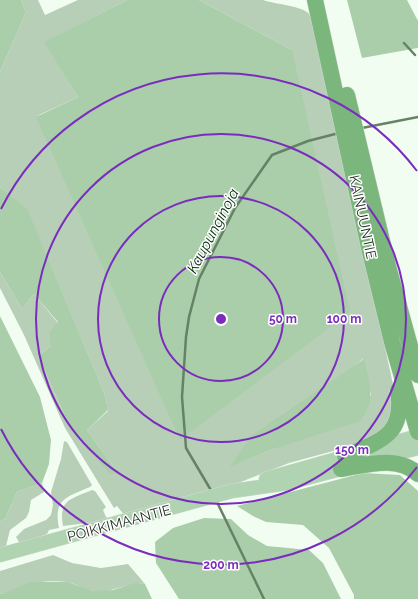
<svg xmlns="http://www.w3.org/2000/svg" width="418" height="599" font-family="Raleway,sans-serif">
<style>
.green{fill:#b6cfb6;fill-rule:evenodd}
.forest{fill:#a9cea9}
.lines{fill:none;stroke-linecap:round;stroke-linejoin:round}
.stream{stroke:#668266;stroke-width:2.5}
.major-casing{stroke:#d7d9d8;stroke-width:15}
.highway-casing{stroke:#d7d9d8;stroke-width:17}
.major{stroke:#b0d4b1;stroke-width:14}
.highway{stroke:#7bb77d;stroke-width:16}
.ring{fill:none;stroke:#7b2cbf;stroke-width:2}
.labels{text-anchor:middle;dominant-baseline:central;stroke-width:3;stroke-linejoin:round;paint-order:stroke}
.street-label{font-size:14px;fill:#232e24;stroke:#fff}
.water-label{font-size:15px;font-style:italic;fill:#0a320f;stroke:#fff}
.centre{fill:#7b2cbf;stroke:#fff;stroke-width:2}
.ring-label{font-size:12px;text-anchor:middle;font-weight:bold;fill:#7b2cbf;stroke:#fff;stroke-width:3;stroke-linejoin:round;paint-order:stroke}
</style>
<rect width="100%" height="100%" fill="#f2fdf2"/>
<path class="green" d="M21,0h17l7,15 33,-15h49l-82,42 33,55 -41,19 255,-66 -93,-50h64c11,4 40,6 46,14 4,7 6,17 9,25l76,350 -3,37 -32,18 -70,19 -56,22 -108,31 -8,-10 -3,2 -49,-80 -41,-93 -24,-47v-16l22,37 12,-15 24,29 -7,23 -13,10 32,71 48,46 -31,-43 21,-19 -3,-16 -77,-184 -28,-24v-115l26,-60zM363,359l8,36 -98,54 -42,17z
M64,441l3,1 25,43 -2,2c-23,10 -37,12 -31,41l-10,2 -2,4 -24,9 -4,-1 -3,-5 8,-8 22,-9 5,-5 2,-10 -2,-13 10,-33z
M42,483l2,9 -13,8 -2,12 -3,6 -16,12 -4,16 -6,3v-28l5,-2 12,-27z
M92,490l3,1 11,16 -3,3 3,7 7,3 -50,6c-5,-27 9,-27 29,-36z
M53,555l19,8 29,5 27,-4 17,20c-18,-2 -34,10 -52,7 -9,-1 -17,-8 -26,-9 -27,-3 -43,3 -67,12v-23z"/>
<path class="forest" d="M0,0h21l5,12 -26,60z
M127,0h72l93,50 58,262 -170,128 -144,-323 42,-20 -34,-55z
M347,0h60l11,21v27l-56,10z
M0,187l28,23 77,185 3,15 -21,20 31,43 -8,1 -40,-47 -32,-71 13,-10 -2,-13 9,-11 -24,-28 -12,15 -22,-37z
M0,316l40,81 11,43 -2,24 -7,19 -25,9 -12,27 -5,2z
M364,359c5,23 13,41 -4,62l-87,28 -43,18 21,-31z
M363,473l37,2 18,16v108h-64v-4l-25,-47 -26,-23 -37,-3 -13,-6 -16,-10z
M204,518l27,1 17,16 19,11 42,4 14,13 18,36h-162l-23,-36 -1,-21 18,-14z
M31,582h37l25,9 20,-1 22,-7 10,1 7,15h-152v-5z"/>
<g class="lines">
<path class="stream" d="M404,43l11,12
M362,128l56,-11
M212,492l-26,-44 -4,-51 4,-60 3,-20 10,-38 36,-71 37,-53 36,-14 31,-8
M216,500l48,99"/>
<g class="major-casing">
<path id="major" d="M372,460l46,-12
M266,479l152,-43
M0,555l232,-64 56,-8 64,-17"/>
</g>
<g class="highway-casing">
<path id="highway" d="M315,0l55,252 22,90 26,90
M347,95l42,175 29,105
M345,456c36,-15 60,-21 53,-66
M341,469c26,-4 56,-14 77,5"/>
</g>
<use href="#major" class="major"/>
<use href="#highway" class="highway"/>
</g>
<g class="ring">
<circle cx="221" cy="319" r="62"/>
<circle cx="221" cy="319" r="123"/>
<circle cx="221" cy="319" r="185"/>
<path d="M417 467A246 246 0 0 1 1 429M1 209A246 246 0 0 1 417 171"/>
</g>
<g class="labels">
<g class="street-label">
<text transform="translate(363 217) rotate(78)">KAINUUNTIE</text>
<text transform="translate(119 523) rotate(-15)">POIKKIMAANTIE</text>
</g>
<g class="water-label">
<text transform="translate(213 231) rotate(-62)">Kaupunginoja</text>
</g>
</g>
<circle cx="221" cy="319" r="6" class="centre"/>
<g class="ring-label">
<text x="283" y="323">50 m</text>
<text x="344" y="323">100 m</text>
<text x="352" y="454">150 m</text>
<text x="221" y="569">200 m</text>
</g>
</svg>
